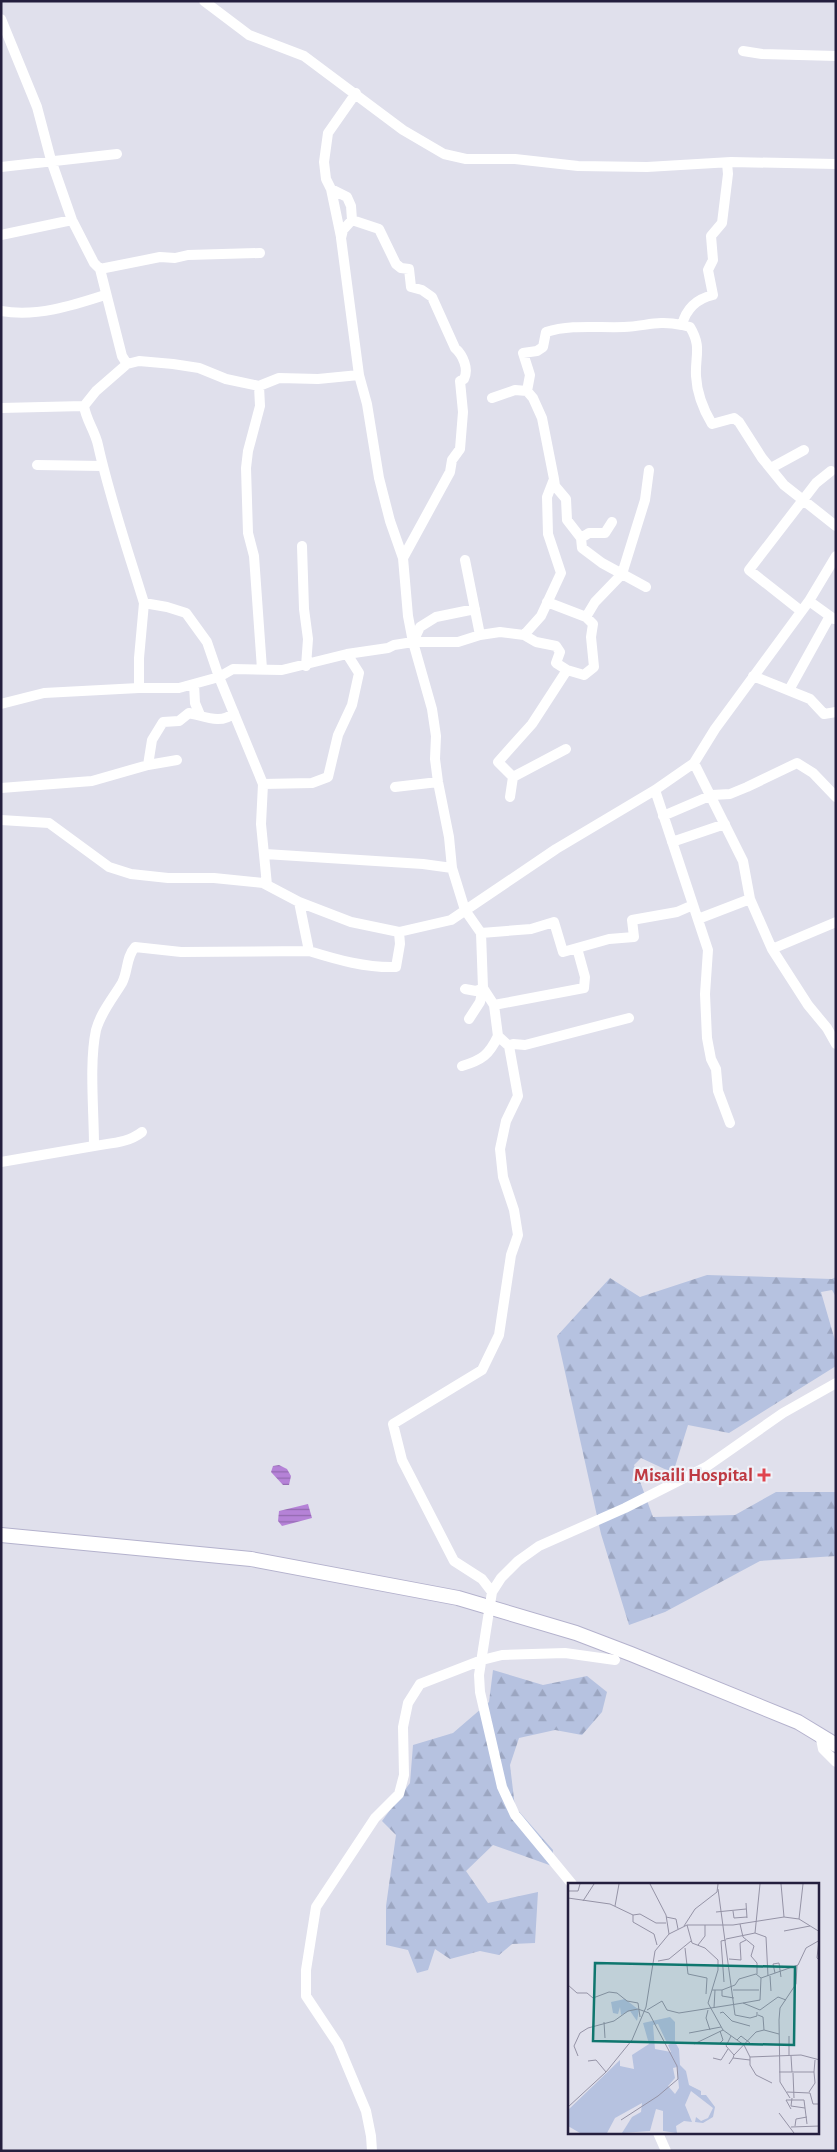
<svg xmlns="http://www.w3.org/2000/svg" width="837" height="2152" font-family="'Alegreya Sans',sans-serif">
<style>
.forest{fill:url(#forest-firs)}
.water{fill:url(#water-rules)}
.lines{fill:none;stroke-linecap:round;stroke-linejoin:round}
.secondary-casing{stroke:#b4b2cd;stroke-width:16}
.minor{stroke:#fff;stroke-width:10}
.secondary{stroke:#fff;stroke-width:14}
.health-dot{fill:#e0444e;stroke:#f0f1f8;stroke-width:2}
.labels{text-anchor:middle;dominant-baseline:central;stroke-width:4.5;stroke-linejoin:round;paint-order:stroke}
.health-label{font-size:19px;font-weight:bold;fill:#be3a42;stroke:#f0f1f8;text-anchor:end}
.inset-road{fill:none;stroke:#9593a6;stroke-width:1}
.view{fill:#0f766e;fill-opacity:0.15;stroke:#0f766e;stroke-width:2.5}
.inset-edge{fill:none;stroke:#241f3e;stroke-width:2.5}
</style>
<defs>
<pattern id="forest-firs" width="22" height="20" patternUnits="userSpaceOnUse" patternTransform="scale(1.25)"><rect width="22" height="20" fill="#b6c2e0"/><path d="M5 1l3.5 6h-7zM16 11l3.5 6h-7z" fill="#9ca6c1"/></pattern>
<pattern id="water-rules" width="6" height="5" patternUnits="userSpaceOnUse" patternTransform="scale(1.25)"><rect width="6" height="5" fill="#b582d7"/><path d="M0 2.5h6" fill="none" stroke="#936ab0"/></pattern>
</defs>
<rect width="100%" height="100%" fill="#e0e0ec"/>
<path class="forest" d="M707,1275l125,4 4,-2v20l-4,-7 -11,2 15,52v22l-107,67 -41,-8 -15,48 -32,-15 -7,7 19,52 82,-2 41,-23h60v64l-76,5 -95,51 -36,13 -28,-91 -44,-198 53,-58 30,19z
M493,1670l50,15 44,-9 20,16 -5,20 -20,23 -27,-5 -36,8 -9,27 5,42 38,43 -1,16 -59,-21 -27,26 22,32 50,-11 -3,51 -23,1 -13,11 -19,-4 -30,8 -15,-10 -7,21 -11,3 -9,-23 -22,-5v-39l10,-71 -14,-14 28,-38 3,-38 40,-12 36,-31z"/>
<path class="water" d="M279,1465l8,4 4,7 -2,9h-6l-12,-13 2,-6z
M308,1504l4,14 -30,8 -4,-5 1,-10z"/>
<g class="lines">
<g class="secondary-casing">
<path id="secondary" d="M1,1535l250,24 207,39 118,35 55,21 167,68 38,23"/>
</g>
<path class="minor" d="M204,1l45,34 55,21 99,74 41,24 22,5h49l63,7 69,1 84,-5 105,2
M1,19l36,88 14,53 21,60 22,43 6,6 22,87 5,8 -31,27 -12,15c2,14 11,25 14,39 12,54 30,106 46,158l23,4 19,6 21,29 12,35 44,107 -2,40 6,61
M743,51l19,3 74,2
M356,93l-28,40 -4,29 2,17 5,10 16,8 4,9 1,14 27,9 17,35 5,4 8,1 2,18 11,3 10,7 23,51c8,7 14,21 9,31l-4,2 3,31 -3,37 -8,11 -2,12 -47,86 5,58 5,26 19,67 4,27 -1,23 3,23 11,55 3,31 13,42 16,23 2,55 11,17 4,31 11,10 9,50 -12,25 -6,28 3,28 11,33 4,25 -7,20 -12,80 -17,35 -89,54 9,36 52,101 28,18 10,13
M727,163l1,11 -6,49 -11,13 2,24 -5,10 5,25c-17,4 -27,14 -31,30l8,2c12,20 5,28 6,49 1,18 7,33 16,48l22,-6 5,4 23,36 22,27 52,41
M1,167l116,-13
M331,189l10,48
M352,220l-9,10 -2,8 18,137
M1,235l71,-15
M100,269l60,-12 15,1 13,-3 72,-2
M1,311c36,6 70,-5 104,-16
M127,364l12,-3 34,3 26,4 27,11 33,7 20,-8 39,1 41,-4 8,29 12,74 11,43 13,37
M259,386l1,20 -12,45 -2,17 2,65 6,23 8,113
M527,391l3,-16 -7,-22 14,-2 6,-4 3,-15c25,-8 52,-4 78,-5 23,-1 33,-7 58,-2
M1,408l83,-2
M37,465l65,1
M771,468l33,-18
M554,479l1,7 11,13 1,21 14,18 8,-5h16l7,-11
M581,538l1,10 20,15 44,24
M302,546l2,63 4,30 -2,27
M465,560l15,75
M809,601l25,18
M547,602l39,15
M801,611l-52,-41 67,-87 15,-12
M524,635l12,7 20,4 4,6 -4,11 11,7
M413,642l7,-15 16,-10 39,-8
M753,676l57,23 14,15 12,-2
M194,684l1,19 5,12
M139,688v-30l5,-55
M789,690l41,-74
M1,704l43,-11 95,-5h40l40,-11 14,-8 49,1 65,-16 41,-6 6,-3 19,-3h45l22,-7 20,-3 24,3 17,-19 20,-43 -13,-39 -1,-37 7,-18 -12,-61 -9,-20 -6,-7 -12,-1 -23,8
M694,763l49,98 7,38 22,50 36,56 19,23 9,16
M148,765l4,-25 11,-18 16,-1 10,-8c15,3 32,12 45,0
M513,777l53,-28
M263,784l49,-1 16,-6 10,-42 14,-30 7,-32 -12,-19
M395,787l43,-5
M1,788l91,-7 56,-16 29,-5
M655,790l53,160 -3,44 2,44 4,21 5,10 2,22 12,32
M510,797l3,-20 -15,-15 34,-38 35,-54 17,5 10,-8 -3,-30 2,-13 -7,-7 9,-15 27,-28 23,-74 4,-30
M663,816l49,-21 18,-1 17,-7 50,-24 16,10 23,24
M1,820l48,3 60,44 22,7 37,4h46l49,5 36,19 52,20 48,10 52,-12 105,-71 99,-59 39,-27 21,-34 94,-128 27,-45
M672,842l53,-18
M265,854l158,10 29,4
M299,902l10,49c29,9 57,17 87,16l4,-23 -1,-12
M698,919l52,-20
M481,933l50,-4 23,-7 9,30 46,-13 25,-2 -2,-17 45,-8 16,-7
M772,949l64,-27
M465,989l11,2 7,-3
M494,1005l90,-17 1,-11 -8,-29
M469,1019l11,-17 3,-14
M509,1046l4,-2 12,1 104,-27
M462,1066c20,-6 27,-11 36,-30
M94,1146c17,-3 34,-3 48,-14
M1,1162l93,-16c0,-35 -5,-83 2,-116 5,-18 17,-32 26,-47 6,-11 4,-26 13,-36l46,5 128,-1
M820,1734l3,15 13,13
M572,1884l-57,-69 -13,-28 -22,-95 -1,-17 13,-83 9,-14 17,-17 21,-15 86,-38 81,-41 77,-54 53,-30
M658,2133l8,18
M372,2151l-1,-15 -5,-25 -28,-67 -32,-48v-26l10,-63 59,-89 24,-24 5,-19 -1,-48 5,-24 12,-19 62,-24 20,-5 63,-2 50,7"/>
<use href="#secondary" class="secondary"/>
</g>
<path class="health-dot" d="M761.5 1467.5h5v5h5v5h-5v5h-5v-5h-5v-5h5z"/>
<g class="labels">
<g class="health-label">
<text x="753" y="1475">Misaili Hospital</text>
</g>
</g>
<g transform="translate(568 1883)">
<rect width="251" height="251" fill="#e0e0ec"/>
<path d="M57,116l14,11 -2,11 -7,-10 -9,4 -1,-8 -2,7 -5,-1 -2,-11zM102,134l5,5v20l4,7 1,16 6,6 3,14 12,6v4h5l9,12 -2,10 -10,6 -8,-1 1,-5 5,4 7,-3 5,-10 -22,-17 -6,14 7,17 -8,-1 -8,5 1,7 -14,-2v-20l-7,-2 -6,22 -28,2 10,-16 9,-5 1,-9 -27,15 -8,15h-27l-12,-7v-16l52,-50v6l14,3 -2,-14 17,-11 -6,-21zM90,141l9,19 7,-1 -6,3 3,7 -16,-3 -2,-24zM109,184l2,21 -4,6 -7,-8 7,-8 -2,-10z" fill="#b6c2e0" fill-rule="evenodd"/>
<path class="inset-road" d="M82,1l16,31 3,19M213,1l3,33M150,6l17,126 15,3 7,-2v-4M0,8h10l2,-7M0,15l42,6 23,11 7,-1 16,9h10M15,18l11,-17M178,20l1,15M47,23l4,-22M165,28l1,7 13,-1M148,29l30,-3M65,32v7l21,12 3,11M98,34l10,2 2,10M231,36l4,-35M172,41l3,13 11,9 -3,10 6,7v11M119,42l5,18 13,5 13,12v10l-10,33 15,27 21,15 6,12 51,-2 19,5M116,43l11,-17 22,-17 1,-8M216,48l26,-5M187,50l11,4 2,39M158,56l29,-6 5,-49M251,57l-2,18 3,3M130,62l7,-9v-11M117,65l3,26 19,4 -1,16M161,76l12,1 -1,-17 6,-3M90,78l11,-2 22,-18M207,90l-2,-9 6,-1 2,14M202,93l1,15M156,99l-3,-41 5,-1M0,102l9,8h10l6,5 16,-6 8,1 10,8 11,2 2,14M144,107h10l13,-5 4,-6 17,-5 5,4 37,-13 8,-17 14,-8M154,107v6l12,2M165,107h26M175,120l17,-3 1,-22M146,125l1,-18M79,127l15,-9 5,9 12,3 64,-10 17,7 18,-13 8,3M140,127l-2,8 4,12M152,130l3,-1 9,9 18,5M190,132l5,2 1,13M36,139l1,16M121,150l32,-6M163,153l-5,10 8,9 -1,3M221,153v19M169,157l4,-4 9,7M126,161l29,-14M151,161l4,-4 -3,-9M166,172l22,-23 8,-2 15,4M10,173l-4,-10 6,-13 8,-5 26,-7 14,-10 10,-2 11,4 28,53 1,13 -20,17 -37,24M223,173l1,16M182,174v8l6,10 16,8M145,175l8,2 7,-11M20,178l8,-1 10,12M161,181l4,-6 17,2M211,189h35l1,-12M225,190l1,25M219,209l23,1 3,11h7M241,209l6,-9 -1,-11M222,215l-10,-16 -1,-62 1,-12 16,-24 1,-19M224,215l-1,8 14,2M0,224l38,-35 26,-32 14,-33 9,-56 14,-17 18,-9h46l51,-8 15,2 21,13M223,226l-5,-9h18l3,24M211,230l15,20M227,243l1,-7 11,-2M223,244l29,-1"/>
<path class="view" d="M27,80l200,4 -1,78 -201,-4z"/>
<rect width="251" height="251" class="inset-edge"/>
</g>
<rect width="837" height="2152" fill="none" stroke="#241f3e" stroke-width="5"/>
</svg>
